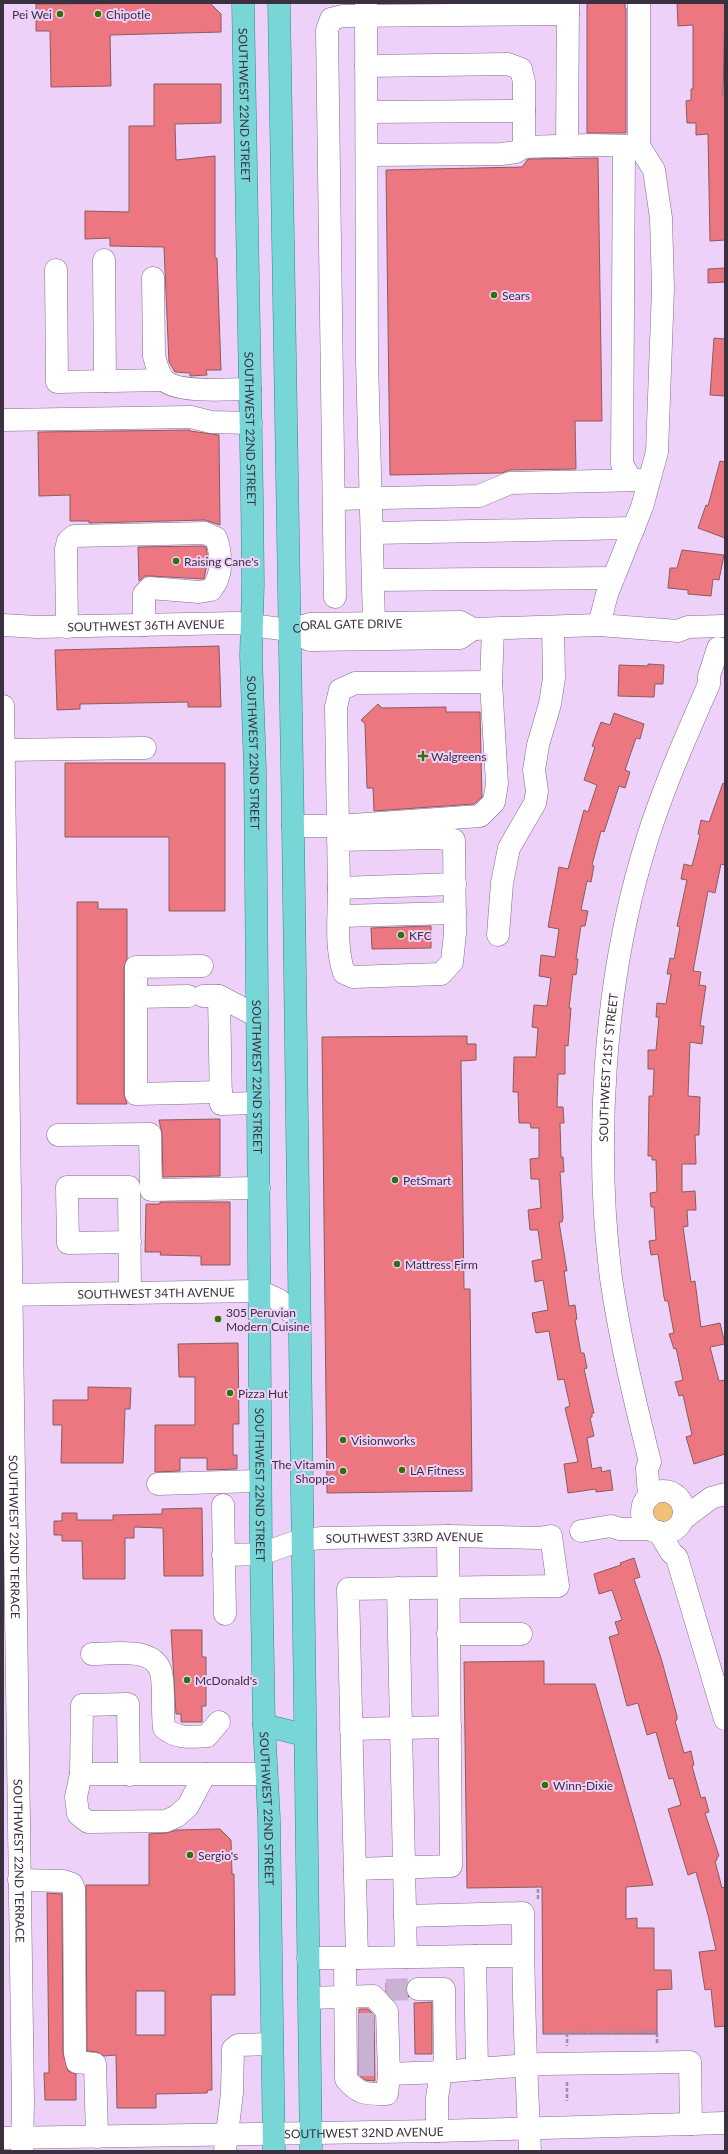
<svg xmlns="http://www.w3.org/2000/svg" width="728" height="2154" font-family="Lato,sans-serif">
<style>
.green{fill:#f2c177}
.building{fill:#ec7780;stroke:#8a5c5e;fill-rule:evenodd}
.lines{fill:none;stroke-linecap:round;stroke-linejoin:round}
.minor-tunnel{stroke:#c9b1d3;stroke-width:22;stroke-dasharray:22 11;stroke-linecap:butt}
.minor-casing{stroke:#856c8f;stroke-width:23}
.major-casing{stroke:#298a91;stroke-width:23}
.path{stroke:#a18da9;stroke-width:2.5;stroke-dasharray:4 2;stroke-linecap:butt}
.minor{stroke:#fff;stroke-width:22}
.major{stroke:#79d6d7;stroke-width:22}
.poi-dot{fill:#327106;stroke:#edd1f8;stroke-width:1.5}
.labels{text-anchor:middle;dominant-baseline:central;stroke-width:4;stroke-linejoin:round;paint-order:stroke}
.poi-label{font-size:12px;fill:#3b303f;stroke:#edd1f8;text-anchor:start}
.street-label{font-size:12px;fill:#3b303f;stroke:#edd1f8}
</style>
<rect width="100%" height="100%" fill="#edd1f8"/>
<path class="green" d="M652 1511a11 11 0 1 1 22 0a11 11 0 1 1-22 0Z"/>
<path class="building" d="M210,3l11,11v18l-111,3 1,51 -60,1 -1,-56h-14v-27z
M587,3h38v5h1v125h-39z
M677,3h48l-2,93h2v144l-15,1 -2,-107 -12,1v-12h-9l-1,-22 5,-1v-11h2v-64l-15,1z
M154,84h67v39l-46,1 1,36 39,-4v102h2l4,112h-15l1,5 -17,1v-3l-15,-1 -6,-10 -5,-115 -54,-1v-8l-25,1v-28l44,1v-86h25z
M598,158l4,263h-27l1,48 -66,1 -8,3 -112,2 -4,-305 136,-3 6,-8z
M725,268v14l-17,1v-14z
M714,338l11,1v57l-15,-1z
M190,430v1l29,4 1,90 -15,-5 -116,3v-2h-19v-26l-31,1 -1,-64z
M720,461l5,1v76l-27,-10 8,-23 2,1z
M202,546l4,1 2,12 -4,20 -53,-3h-6l-6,5 -1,-34z
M682,550l42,5 -5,25 -6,-1 -2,17 -23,-2v-4l-20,-2 2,-20h7z
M219,646l2,61h-33v-5l-108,2v5l-23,1 -2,-60z
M648,664l16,1 -1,19h-8l-1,13 -36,-1 1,-31 29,1z
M378,704l4,4 64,-1v5h34l2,85 -8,7 -100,7 -1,-23h-6l-2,-64 -4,-4z
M614,713l30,11 -4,15 -4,-1 -11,32 5,2 -5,16 -6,-2 -15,46 -3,-1 -9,34 2,1 -3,16 -4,-1 -6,29 7,1 -3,15h-4l-5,33h2l-2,16 -3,-1 -4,34h2l-3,38 -3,-1v29h-7l-1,33h6l1,16h-4l1,34h2l1,15h-4l3,46 -1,4h-3l8,49h-3l5,35 6,-1 2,14 -2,1 6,33h3l3,15 -3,1 10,44h-2v4l-2,1 4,18 -7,2 5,31 9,-2 1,5 8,-2 3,20 -17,2v-3l-28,4 -4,-29 14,-2 -13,-54 5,-2 -6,-27 -6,1 -9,-49 -13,2 -4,-20 16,-3 -5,-30 -8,2 -3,-21 10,-2 -4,-29h-8l-2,-20 13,-2 -2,-29h-8l-1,-20 9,-1v-30h-8l-1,-5h-11l-1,-31h-5l1,-35h22l2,-29 -6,-1 2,-22 13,1 4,-28 -12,-2 2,-21 14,2 4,-28 -11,-2 11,-60 9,2 16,-59 4,2 9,-27 -13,-5 11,-33 -3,-1 9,-24 9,3z
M65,763h160v148h-56v-74h-104z
M723,783l2,1v81l-4,-1 -6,29 -7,-2 -15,80 8,1 -2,13 7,1 -6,40h4l-2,18 -12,-2 -2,54 12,1 -1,38h-4l1,29h-14v28l13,-1 1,19h-9l1,16 -5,1 8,55 4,-1 6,46 19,-4 5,21 -15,3 9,34 6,-1v74l-31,10 -8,-27 6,-2 -9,-40 -4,1 -4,-14 8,-2 -7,-32 -2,1 -5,-15 5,-1 -6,-32h-3l-1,-4 -6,-43 -7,1 -2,-14 7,-1 -2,-33h-3l-1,-14 7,-1 -1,-32h-4v-4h-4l1,-60h4l1,-27h-6v-19h8l3,-33h-3l1,-14 9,1 5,-30h-4l3,-16 4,1 6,-32 -3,-1 10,-46 -6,-1 3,-15 8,2 8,-31 -2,-1 3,-14 8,2z
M77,902h21v7h29v50l-3,8v127l3,10h-50z
M431,926v22l-59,1 -1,-21z
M467,1036v8h9v16l-15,1 3,228h6l2,202 -145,2 -5,-456z
M220,1119v57l-57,1 -1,-43 -3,-14z
M160,1202h70v63h-29v-9l-41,-1 1,-3h-16l1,-48h14z
M238,1343l1,81h-6v31h4v14l-30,1v-12h-27v13l-25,1v-47h40v-48h-16l-1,-33z
M88,1387l43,1 -1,21h-5l-2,54h-62l1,-38h-9v-25h35z
M202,1508l1,68h-39l-1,-48 -29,-1v11h-9v41h-42l-1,-38h-20v-6h-8v-14h8v-8h15v7h36v-5l49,-1v-5z
M634,1558l6,19 -6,2 27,79 16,58v4l-2,1 9,32 7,-2 3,14 -2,1 9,32 4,-1 4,15 -4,1 14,43 -2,1v3l-2,1 7,27 3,-1v139l-10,1 -4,-38 -6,1 -6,-38 17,-2 -8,-35 -12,-43 -8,3 -20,-66 13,-4 -8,-27 -4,1 -13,-47 -9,3 -9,-32 -11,3 -18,-69 10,-3 -4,-12 7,-2 -10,-30 -13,4 -5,-20 27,-9 -1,-2z
M171,1630h31v27h4v49h-4v16h-21v-8h-5z
M544,1661v23h51l58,201 -27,2v32l11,-1v10h17v42h17l1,19 -15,1v44h-114l-1,-147 -75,1 -3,-226z
M220,1829l11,11 1,34h2l1,121h-24l1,95h-4l-1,3 -51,1v14h-39l-1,-53 -12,1 -7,-4 -10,-1 -1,-166h63v-51l17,-1 11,-3zM136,1991h29v44h-29z
M47,1893l15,1 1,159 5,18 8,3v26h-31l-1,-27h5z
M386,1983h21l-1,6 3,8h-18l-5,-5z
M432,2002v52h-17l-1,-51z
M359,2009h9l6,6 1,66 -10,-1 -6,-5z"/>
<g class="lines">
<path class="minor-tunnel" d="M386,1990l32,-1
M359,2024h15
M359,2045h15
M359,2065h15"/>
<g class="minor-casing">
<g id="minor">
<path d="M366,3l1,357 7,263"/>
<path d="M366,66l142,-2 13,5 3,13v65"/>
<path d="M367,112l157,-1"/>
<path d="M567,146l1,-143"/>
<path d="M624,147l-2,317 9,16"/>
<path d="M367,155l135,-1 14,-2 8,-5 67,-2 47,1"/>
<path d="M104,260l1,121"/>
<path d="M56,270l1,112 107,-2"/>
<path d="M153,278l1,78c2,8 4,16 9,23 12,15 68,10 87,10"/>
<path d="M3,420l188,-3 20,5 40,1"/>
<path d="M334,499l145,-3 31,-13 132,-3"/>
<path d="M373,533l261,-5"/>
<path d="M374,580l239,-2"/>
<path d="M335,597l-8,-567 4,-11 12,-3 225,-2"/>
<path id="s1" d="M3,625l34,2 200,-4 52,7 21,10 150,-2 13,-9"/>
<path d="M599,625l8,-31 35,-87 15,-55 6,-164 -2,-70 -7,-48 -15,-24v-143"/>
<path d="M67,627l-1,-78 2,-8 6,-5 131,-3 11,5c6,17 7,38 -5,52l-12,2 -49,-4 -6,6v31"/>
<path id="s2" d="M289,630l21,-6 150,-2 13,7 126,-4 79,6 10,-4 35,-1"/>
<path id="s3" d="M3,706l20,1397 -1,48"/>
<path d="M4,750l141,-2"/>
<path d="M293,826h45l142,-10 14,-14 3,-18 -6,-102 2,-53"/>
<path d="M338,840l100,-2 16,2 1,93 -3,29 -11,12 -88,3 -9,-4c-9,-26 -5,-58 -5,-85l-3,-181 4,-17 15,-7 136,-1"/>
<path d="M339,888l116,-4"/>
<path d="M340,916l115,-3"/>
<path d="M498,935l4,-52 7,-35 26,-45 2,-12 -3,-21 4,-25 12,-41 4,-26 -1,-51"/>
<path d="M202,966l-66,1v127l85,-2"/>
<path d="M203,996h16l38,20"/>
<path d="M219,996l2,108 37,-1"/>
<path d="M136,997l52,-1"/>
<path d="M58,1135l92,-1 1,56 108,-2"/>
<path d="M130,1242l-62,1 -1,-56h62l1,106"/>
<path id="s4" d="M3,1295l256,-4 20,9 19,19"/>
<path d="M158,1484l102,-3"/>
<circle cx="663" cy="1512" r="21"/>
<path id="s5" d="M649,1497l-2,-29 3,-6c-15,-60 -30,-122 -39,-184 -17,-133 -7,-290 30,-418 17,-61 43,-119 68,-176v-8l9,-28"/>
<path d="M223,1505l2,109"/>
<path d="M683,1519l28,-21 14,-4"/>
<path d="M581,1531l30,-5 9,3h31"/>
<path d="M659,1532l12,20 6,6 48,161"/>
<path id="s6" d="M223,1555l38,-1 40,-14 21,-2 126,-2 91,2 12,-2 7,50 -210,3 9,369 118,-2 2,113 66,-5 147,-2 1,62"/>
<path d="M398,1588l8,369"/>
<path d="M448,1634h73"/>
<path d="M92,1654c24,0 67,-9 70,24 2,17 0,33 2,50 13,11 27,9 43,8l12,-14"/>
<path d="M351,1729l99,-2"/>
<path d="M81,1774h185"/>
<path d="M129,1775l-1,-71 -46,1 -1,69 -5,23 2,17 10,8 78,-1 11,-5 11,-10 17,-32"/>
<path d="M355,1869l96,-3 -3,-330"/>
<path d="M19,1880l44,1 9,3 2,5 1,164 2,9 18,2 2,73"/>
<path d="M405,1916l118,-3c0,79 3,159 7,238"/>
<path d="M475,1956h48"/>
<path d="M308,1958h49"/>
<path d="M345,1959l1,120c13,16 21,15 41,15l2,-20"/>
<path d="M309,1998l64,-2 14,15 2,63 52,-2 4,-11 -1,-72h-26"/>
<path d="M437,2131v-33l4,-26 36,-3"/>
<path id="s7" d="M3,2138l434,-7 288,-8"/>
<path d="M225,2151l7,-58 1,-44 5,-4 34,-1"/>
</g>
</g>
<g class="major-casing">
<g id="major">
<path id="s8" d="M243,3l9,494 1,87 -2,71 4,113 3,335 3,451 3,171 5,93 5,333"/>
<path d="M279,3l14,823 18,1325"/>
<path d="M264,1725l40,10"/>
</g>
</g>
<path class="path" d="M538,1889v11
M544,2033l113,-1v12
M567,2033v13
M567,2082v19"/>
<use href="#minor" class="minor"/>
<use href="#major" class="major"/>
</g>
<g class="poi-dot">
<circle cx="60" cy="14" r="4"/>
<circle cx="98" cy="14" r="4"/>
<circle cx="494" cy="295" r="4"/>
<circle cx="176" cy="561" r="4"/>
<path d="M421 750h4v4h4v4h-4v4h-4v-4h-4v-4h4z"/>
<circle cx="401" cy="935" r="4"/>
<circle cx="395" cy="1180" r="4"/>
<circle cx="397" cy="1264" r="4"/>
<circle cx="218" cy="1319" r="4"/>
<circle cx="230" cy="1393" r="4"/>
<circle cx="343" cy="1440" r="4"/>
<circle cx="402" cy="1470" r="4"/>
<circle cx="343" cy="1471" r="4"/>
<circle cx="187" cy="1680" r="4"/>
<circle cx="545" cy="1785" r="4"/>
<circle cx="190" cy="1855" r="4"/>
</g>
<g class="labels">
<g class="poi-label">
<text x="52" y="14" text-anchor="end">Pei Wei</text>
<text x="106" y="14">Chipotle</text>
<text x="502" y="295">Sears</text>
<text x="184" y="561">Raising Cane's</text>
<text x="431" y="756">Walgreens</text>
<text x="409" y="935">KFC</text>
<text x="403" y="1180">PetSmart</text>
<text x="405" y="1264">Mattress Firm</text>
<text x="226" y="1312">305 Peruvian<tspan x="226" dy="14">Modern Cuisine</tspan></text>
<text x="238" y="1393">Pizza Hut</text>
<text x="351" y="1440">Visionworks</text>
<text x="335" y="1464" text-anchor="end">The Vitamin<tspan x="335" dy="14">Shoppe</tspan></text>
<text x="410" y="1470">LA Fitness</text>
<text x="195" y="1680">McDonald's</text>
<text x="553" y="1785">Winn-Dixie</text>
<text x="198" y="1855">Sergio's</text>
</g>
<g class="street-label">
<text stroke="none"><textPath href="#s8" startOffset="102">SOUTHWEST 22ND STREET</textPath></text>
<text stroke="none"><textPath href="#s8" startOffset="426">SOUTHWEST 22ND STREET</textPath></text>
<text stroke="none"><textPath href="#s1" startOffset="143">SOUTHWEST 36TH AVENUE</textPath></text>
<text stroke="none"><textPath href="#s2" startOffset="59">CORAL GATE DRIVE</textPath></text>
<text stroke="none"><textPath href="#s8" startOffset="750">SOUTHWEST 22ND STREET</textPath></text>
<text stroke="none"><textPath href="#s5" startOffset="435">SOUTHWEST 21ST STREET</textPath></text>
<text stroke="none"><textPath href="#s8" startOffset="1074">SOUTHWEST 22ND STREET</textPath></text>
<text stroke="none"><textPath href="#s4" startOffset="153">SOUTHWEST 34TH AVENUE</textPath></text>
<text stroke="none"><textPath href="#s8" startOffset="1482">SOUTHWEST 22ND STREET</textPath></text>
<text stroke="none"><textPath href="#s3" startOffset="831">SOUTHWEST 22ND TERRACE</textPath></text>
<text stroke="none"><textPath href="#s6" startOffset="184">SOUTHWEST 33RD AVENUE</textPath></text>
<text stroke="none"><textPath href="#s8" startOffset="1806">SOUTHWEST 22ND STREET</textPath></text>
<text stroke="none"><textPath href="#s3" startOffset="1155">SOUTHWEST 22ND TERRACE</textPath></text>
<text stroke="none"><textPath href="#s7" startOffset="361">SOUTHWEST 32ND AVENUE</textPath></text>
</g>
</g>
<rect width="728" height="2154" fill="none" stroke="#3b303f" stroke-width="8"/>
</svg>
